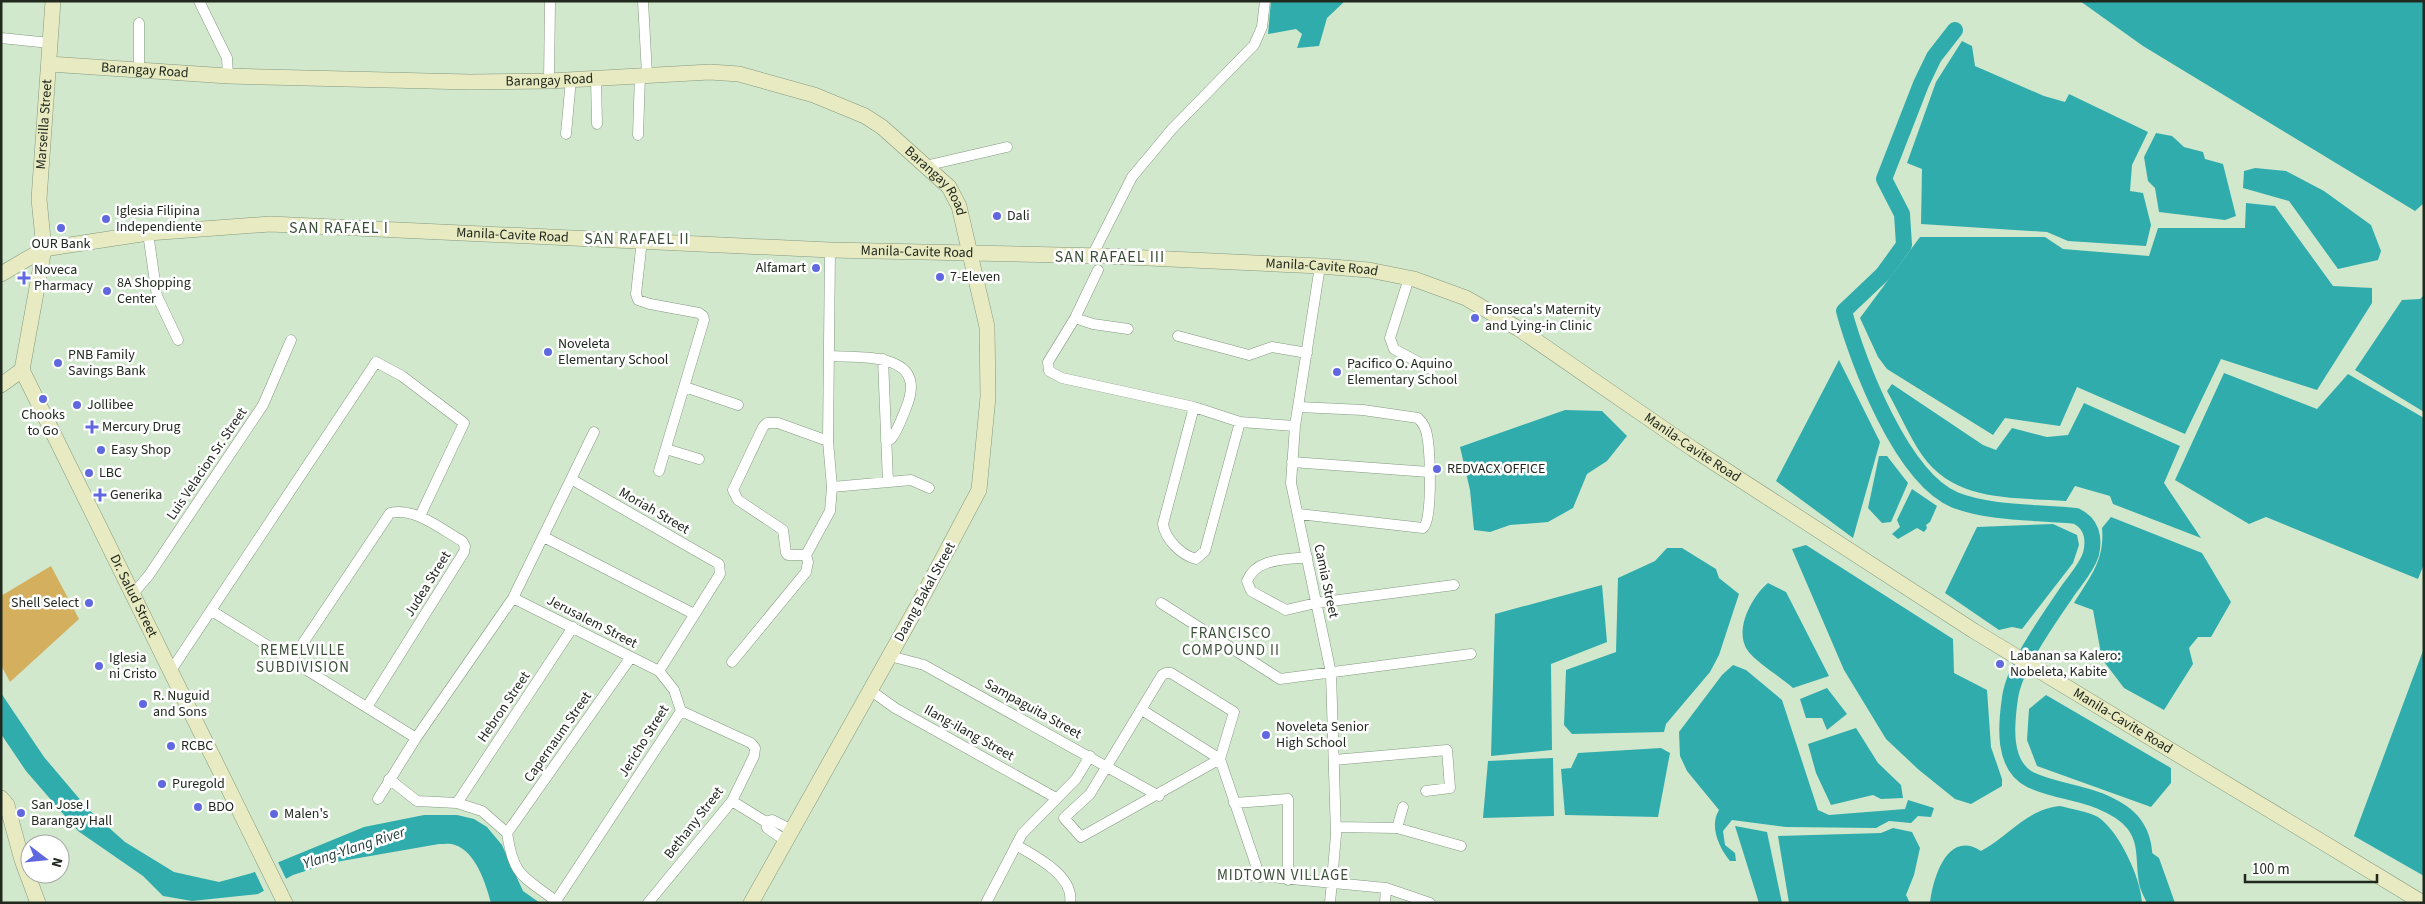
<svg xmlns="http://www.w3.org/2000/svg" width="2425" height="904" font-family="'Source Sans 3',sans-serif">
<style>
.green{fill:#d3af5e}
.water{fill:#31acac}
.pier{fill:#d1e8cd}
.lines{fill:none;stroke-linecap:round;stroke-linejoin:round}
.river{stroke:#31acac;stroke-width:16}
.street-casing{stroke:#849980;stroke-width:11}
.secondary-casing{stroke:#849980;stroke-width:16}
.street{stroke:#fff;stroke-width:10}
.secondary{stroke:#e8eac1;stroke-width:15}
.poi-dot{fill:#6068e0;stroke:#fff;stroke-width:2}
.labels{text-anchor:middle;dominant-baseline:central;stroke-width:5;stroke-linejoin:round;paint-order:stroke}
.street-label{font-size:14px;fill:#21291f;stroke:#fff}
.poi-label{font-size:14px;fill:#21291f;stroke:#fff;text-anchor:start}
.neighbourhood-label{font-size:15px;letter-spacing:1px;fill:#3b4e38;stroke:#fff}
.water-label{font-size:15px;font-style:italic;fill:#233d3d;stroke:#fff}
.quarter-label{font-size:16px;letter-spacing:1px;fill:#3b4e38;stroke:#fff}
</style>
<rect width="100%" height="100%" fill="#d1e8cd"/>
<path class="green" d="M51,566l28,53 -69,63 -9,-17v-69z"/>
<path class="water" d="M1271,1h74l-18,17 -8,28 -22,2 5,-14 -6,-5 -28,5z
M2080,1h344v202l-9,8 -272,-165z
M1962,41l10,5 3,20 69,30 21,6 4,-8 79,38 -16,33 -2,26 13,2 8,32 -5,21 -78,-5 -21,-9 -126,-8 1,-55 -15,-6 29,-81z
M2156,133l16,3 12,11 19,5 2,7 18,5 13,52 -11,4 -66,-8 -4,-24 -7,-7 -4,-24z
M2255,168l31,3 38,20 47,34 10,26 -3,9 -40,9 -49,-68 -46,-13 1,-17z
M2246,203l29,3 58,80 39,2v15l-55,87 -96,-31 -36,75 -108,-47 -17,39 -55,-8 -12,17 -106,-66 -9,-12 -18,-39 60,-81h125l18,12 86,7 9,-28h87z
M2424,295v117l-69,-42 47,-70 18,-1z
M1839,360l41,82 -27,96 -77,-57z
M2224,373l93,36 31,-35 76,44v146l-6,15 -152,-62 -17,7 -74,-44z
M1892,384l91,61 13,5 16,-22 35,9 21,-2 16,-32 96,43 -16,37 37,55 -88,-34 -3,-8 -35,-10 -9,15c-51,-4 -111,2 -144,-46 -13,-19 -23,-43 -35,-64z
M1565,410l37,1 25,25 -20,25 -20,13 -14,34 -25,14 -38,3 -20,7 -16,-2 -4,-40 -10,-43z
M1879,456h8l21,27 -17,39 -9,1 -14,-15z
M1912,489l25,17 -7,16 -4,3 1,3 -3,4 -7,-4 -19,11 -6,-5 8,-7 -3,-7z
M2111,517l91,36 29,49 -20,35h-13l-9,11 4,16 -29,46 -40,-22 -22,-29 -9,-49 -19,-7c16,-26 31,-43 28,-75z
M2053,524l24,11 2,10 -6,18 -51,66 -10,-2 -13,3 -54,-37 32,-66z
M1806,545l147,94 1,34 33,17 4,57 11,32v7l-31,18 -16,-5 -36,-29 -33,-31 -42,-69 -52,-121z
M1667,548h15l34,21 3,9 20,16 -20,61 -9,17 -44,52 -2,8 -92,2 -8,-9 2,-55 50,-18 2,-74 37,-17z
M1768,583l18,9 43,84 -36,12c-11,-10 -37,-26 -45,-37 -15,-20 4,-55 20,-68z
M1602,585l5,57 -56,22 1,86 -61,6 4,-142z
M2424,648v228l-70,-40z
M1733,665l13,5 36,30 36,110 11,5 76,-6 3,-9 26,8 -3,9 -13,-1 -7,7 -22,-2 -13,7 -90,-1 -54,-7 -9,11 2,14 10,8 1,8h-6c-11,-13 -21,-35 -11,-51l-32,-39 -7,-15 -1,-24 43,-57z
M1827,688l20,26 -20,16 -5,-12h-16l-6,-19z
M1,693l43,64 44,52 37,33 49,30 45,10 33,-9 112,-46 60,-12h33l17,4 13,8 15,18 21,46 17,12h-49c-5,-19 -15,-51 -36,-58 -4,-2 -11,-1 -16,-1l-109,19 -37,12 -35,19 -66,7 -29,-5 -20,-20 -65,-45 -52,-60 -25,-37z
M2046,695l125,73v15l-20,24 -114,-41 -10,-26 2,-31z
M1856,728l22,35 23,22 2,13 -22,1 -8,-4 -42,10 -15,-32 -8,-29z
M1661,748l9,5 -12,64 -93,-2 -4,-46 10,-1 7,-15z
M1553,758l1,58 -71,2 5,-57z
M2060,806c11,3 27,5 38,11 21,14 43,61 44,86h-212c3,-26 18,-74 51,-52 30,-16 44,-41 79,-45z
M1735,826l32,6 15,71h-23z
M1893,828l19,4 8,16 -6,27 -8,20 4,8h-121l-11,-67 103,-3z
M2145,848l14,10 16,45h-26l-8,-41z"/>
<path class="pier" d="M277,860l10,21 -22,12 -11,-23z"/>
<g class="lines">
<path class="river" d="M1955,30l-21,27 -13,27 -37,95 18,35 2,31 -21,29 -39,37c14,52 58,167 111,189 35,14 84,12 121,16 15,7 19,21 15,38 -4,13 -14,24 -22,35 -18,27 -55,77 -59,109 -4,27 -8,68 21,82 21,10 47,12 69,21 12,5 26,12 34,23 14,19 9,37 13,58 1,7 6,14 9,21"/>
<g class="street-casing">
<path id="street" d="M199,1l28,57 1,18
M643,1l4,74
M1,38l49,5
M139,71v-48
M596,78l1,46
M549,81l1,-80
M566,134l5,-55
M638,135l2,-60
M925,166l82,-19
M148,233l9,63 21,44
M642,240l-6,54 2,6 12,4 49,9 4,3 1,4 -45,151
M1092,256l40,-79 40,-48 82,-84 8,-18 3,-26
M1320,266l-25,160 -4,57 40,190 5,162 -6,68
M1098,270l-23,48 -27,44 1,9 13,7 132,29 46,15 55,4
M1409,278l-19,60 4,11 37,20
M1075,318l18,6 35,5
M1178,336l71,19 23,-8 35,6
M830,356c35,2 99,-4 76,52 -4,10 -8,22 -15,31l-5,1
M883,359l5,123
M685,387l53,18
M1194,407l-31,117c2,15 18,31 33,35l9,-8 35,-129
M1299,407l64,3 55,8c5,5 8,10 9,17 3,15 6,86 -4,93l-124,-14
M666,449l33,10
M1292,462l137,10
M832,487l79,-7 18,8
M544,537l150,77
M806,555h-18l-2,-2 -3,-23 -45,-30 -5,-10 30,-63 4,-4h11l50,18
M1307,557c-22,3 -51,1 -60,24l4,10 35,19 30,-7 138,-18
M132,595l17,-20 114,-170 28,-65
M513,598l146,73
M1161,603l119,76 191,-25
M212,611l204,127
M890,656l34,9 235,131
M291,661l99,-148c25,-6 51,16 72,28l3,5 -1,6 -97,155
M732,662l74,-90 2,-10 -2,-7 24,-44 2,-24 -4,-46 2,-191
M170,672l206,-310 26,14 62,47 -44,93
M1166,673h5l63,39 -14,47 -139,78 -17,-19 26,-24 72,-119z
M870,690l25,18 161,90
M1142,710l78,49
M1220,759l40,118
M1334,760l113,-10 3,38 -24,3
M389,779l28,22 40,2 25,8 25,22
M378,799l38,-61 97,-140 81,-166
M732,801l34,21 1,6 19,13
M457,803l116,-176
M1234,803l54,-4v81
M766,822l6,-2 20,10
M1336,827l61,1 64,18
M1397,828l6,-21
M507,833l124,-176
M507,833c7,47 18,43 51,70
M1016,845c19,11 59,31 54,58
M1240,874l146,14 44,15
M556,901l125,-190 -7,-21 -15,-19 61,-97 -1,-10 -148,-85
M648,903l84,-102 22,-45 1,-8 -4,-5 -70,-32
M986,903l36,-69 54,-55 14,-23
M1385,903l1,-15"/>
</g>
<g class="secondary-casing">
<g id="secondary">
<path id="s1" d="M49,64l179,12 242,6 79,-1 161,-9 29,2 75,21 51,21 17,11 67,60 10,19 28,121 1,70 -9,93 -62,117 -166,296"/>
<path id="s2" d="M1,274l43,-25 104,-16 122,-9 560,26 275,6 215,10 49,4 45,9 52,19 53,31 174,120 281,182 449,272"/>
<path id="s3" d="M22,370l263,533"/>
<path id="s4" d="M22,370l22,-121 -5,-50 14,-198"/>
<path d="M1,385l21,-15"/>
<path d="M1,798l6,7 15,55 16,43"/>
</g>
</g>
<use href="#street" class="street"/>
<use href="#secondary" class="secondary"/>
</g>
<g class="poi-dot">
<circle cx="997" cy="216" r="5"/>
<circle cx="106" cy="219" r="5"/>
<circle cx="61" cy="228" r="5"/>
<circle cx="816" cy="268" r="5"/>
<circle cx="940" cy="277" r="5"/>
<path d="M21.5 270.5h5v5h5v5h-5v5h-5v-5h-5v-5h5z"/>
<circle cx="107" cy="291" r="5"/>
<circle cx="1475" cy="318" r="5"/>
<circle cx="548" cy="352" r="5"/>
<circle cx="58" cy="363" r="5"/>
<circle cx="1337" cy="372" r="5"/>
<circle cx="43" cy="399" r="5"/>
<circle cx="77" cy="405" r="5"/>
<path d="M89.5 419.5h5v5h5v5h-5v5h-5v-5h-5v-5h5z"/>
<circle cx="101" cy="450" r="5"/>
<circle cx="1437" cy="469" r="5"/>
<circle cx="89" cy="473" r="5"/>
<path d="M97.5 487.5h5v5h5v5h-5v5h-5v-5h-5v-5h5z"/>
<circle cx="89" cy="603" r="5"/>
<circle cx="2000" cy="664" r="5"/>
<circle cx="99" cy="666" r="5"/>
<circle cx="143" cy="704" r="5"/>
<circle cx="1266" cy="735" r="5"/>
<circle cx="171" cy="746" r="5"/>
<circle cx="162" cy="784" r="5"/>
<circle cx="198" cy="807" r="5"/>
<circle cx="21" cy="813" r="5"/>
<circle cx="274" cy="814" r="5"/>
</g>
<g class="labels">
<g class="street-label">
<text stroke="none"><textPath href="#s1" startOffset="96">Barangay Road</textPath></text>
<text stroke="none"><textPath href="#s1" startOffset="501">Barangay Road</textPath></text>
<text stroke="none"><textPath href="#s4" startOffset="248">Marseilla Street</textPath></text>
<text stroke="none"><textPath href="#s1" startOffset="921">Barangay Road</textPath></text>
<text stroke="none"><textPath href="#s2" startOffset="520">Manila-Cavite Road</textPath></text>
<text stroke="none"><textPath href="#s2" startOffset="925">Manila-Cavite Road</textPath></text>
<text stroke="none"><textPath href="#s2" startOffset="1330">Manila-Cavite Road</textPath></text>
<text stroke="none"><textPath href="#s2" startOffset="1750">Manila-Cavite Road</textPath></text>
<text transform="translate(207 464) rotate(-56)">Luis Velacion Sr. Street</text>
<text transform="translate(654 511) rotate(30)">Moriah Street</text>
<text transform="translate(1326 581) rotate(78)">Camia Street</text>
<text transform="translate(428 584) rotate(-58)">Judea Street</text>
<text transform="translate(925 592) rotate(-61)">Daang Bakal Street</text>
<text stroke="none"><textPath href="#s3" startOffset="252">Dr. Salud Street</textPath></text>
<text transform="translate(592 622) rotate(27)">Jerusalem Street</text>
<text transform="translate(504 707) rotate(-56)">Hebron Street</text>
<text transform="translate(1033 709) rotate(29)">Sampaguita Street</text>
<text stroke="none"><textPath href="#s2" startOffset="2260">Manila-Cavite Road</textPath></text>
<text transform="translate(969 733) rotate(29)">Ilang-ilang Street</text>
<text transform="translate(558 737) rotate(-55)">Capernaum Street</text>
<text transform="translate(644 741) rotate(-58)">Jericho Street</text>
<text transform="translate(694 823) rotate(-52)">Bethany Street</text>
</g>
<g class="poi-label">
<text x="116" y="211">Iglesia Filipina<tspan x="116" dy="16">Independiente</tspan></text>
<text x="1007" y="216">Dali</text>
<text x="61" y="244" text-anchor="middle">OUR Bank</text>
<text x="806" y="268" text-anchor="end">Alfamart</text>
<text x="34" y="270">Noveca<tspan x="34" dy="16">Pharmacy</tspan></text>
<text x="950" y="277">7-Eleven</text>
<text x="117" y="283">8A Shopping<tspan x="117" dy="16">Center</tspan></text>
<text x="1485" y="310">Fonseca's Maternity<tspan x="1485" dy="16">and Lying-in Clinic</tspan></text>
<text x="558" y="344">Noveleta<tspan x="558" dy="16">Elementary School</tspan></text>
<text x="68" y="355">PNB Family<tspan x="68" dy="16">Savings Bank</tspan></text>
<text x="1347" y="364">Pacifico O. Aquino<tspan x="1347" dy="16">Elementary School</tspan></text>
<text x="87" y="405">Jollibee</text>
<text x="43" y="415" text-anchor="middle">Chooks<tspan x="43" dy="16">to Go</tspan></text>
<text x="102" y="427">Mercury Drug</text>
<text x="111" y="450">Easy Shop</text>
<text x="1447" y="469">REDVACX OFFICE</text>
<text x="99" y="473">LBC</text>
<text x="110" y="495">Generika</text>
<text x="79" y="603" text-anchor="end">Shell Select</text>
<text x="2010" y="656">Labanan sa Kalero:<tspan x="2010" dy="16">Nobeleta, Kabite</tspan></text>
<text x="109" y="658">Iglesia<tspan x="109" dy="16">ni Cristo</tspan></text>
<text x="153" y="696">R. Nuguid<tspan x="153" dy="16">and Sons</tspan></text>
<text x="1276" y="727">Noveleta Senior<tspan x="1276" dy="16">High School</tspan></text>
<text x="181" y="746">RCBC</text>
<text x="172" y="784">Puregold</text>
<text x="31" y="805">San Jose I<tspan x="31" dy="16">Barangay Hall</tspan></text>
<text x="208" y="807">BDO</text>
<text x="284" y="814">Malen's</text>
</g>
<g class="neighbourhood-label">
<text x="1231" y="633">FRANCISCO<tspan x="1231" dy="17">COMPOUND II</tspan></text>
<text x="303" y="650">REMELVILLE<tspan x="303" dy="17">SUBDIVISION</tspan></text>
<text x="1283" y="875">MIDTOWN VILLAGE</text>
</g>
<g class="water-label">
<text transform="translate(354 848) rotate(-18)">Ylang-Ylang River</text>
</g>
<g class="quarter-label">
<text x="339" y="228">SAN RAFAEL I</text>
<text x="637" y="239">SAN RAFAEL II</text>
<text x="1110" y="257">SAN RAFAEL III</text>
</g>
</g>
<rect width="2425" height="904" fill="none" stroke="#21291f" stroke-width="5"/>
<g transform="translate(45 859) rotate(106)"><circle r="24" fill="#ffffff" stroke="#a6a9a5"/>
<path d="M0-4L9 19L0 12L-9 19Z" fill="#6068e0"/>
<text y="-8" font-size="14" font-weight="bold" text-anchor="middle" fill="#21291f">N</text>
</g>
<path d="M2245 874v8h132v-8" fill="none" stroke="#21291f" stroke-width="2.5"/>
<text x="2252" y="874" font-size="15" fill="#21291f" stroke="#ffffff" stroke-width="4" paint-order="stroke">100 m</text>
</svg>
